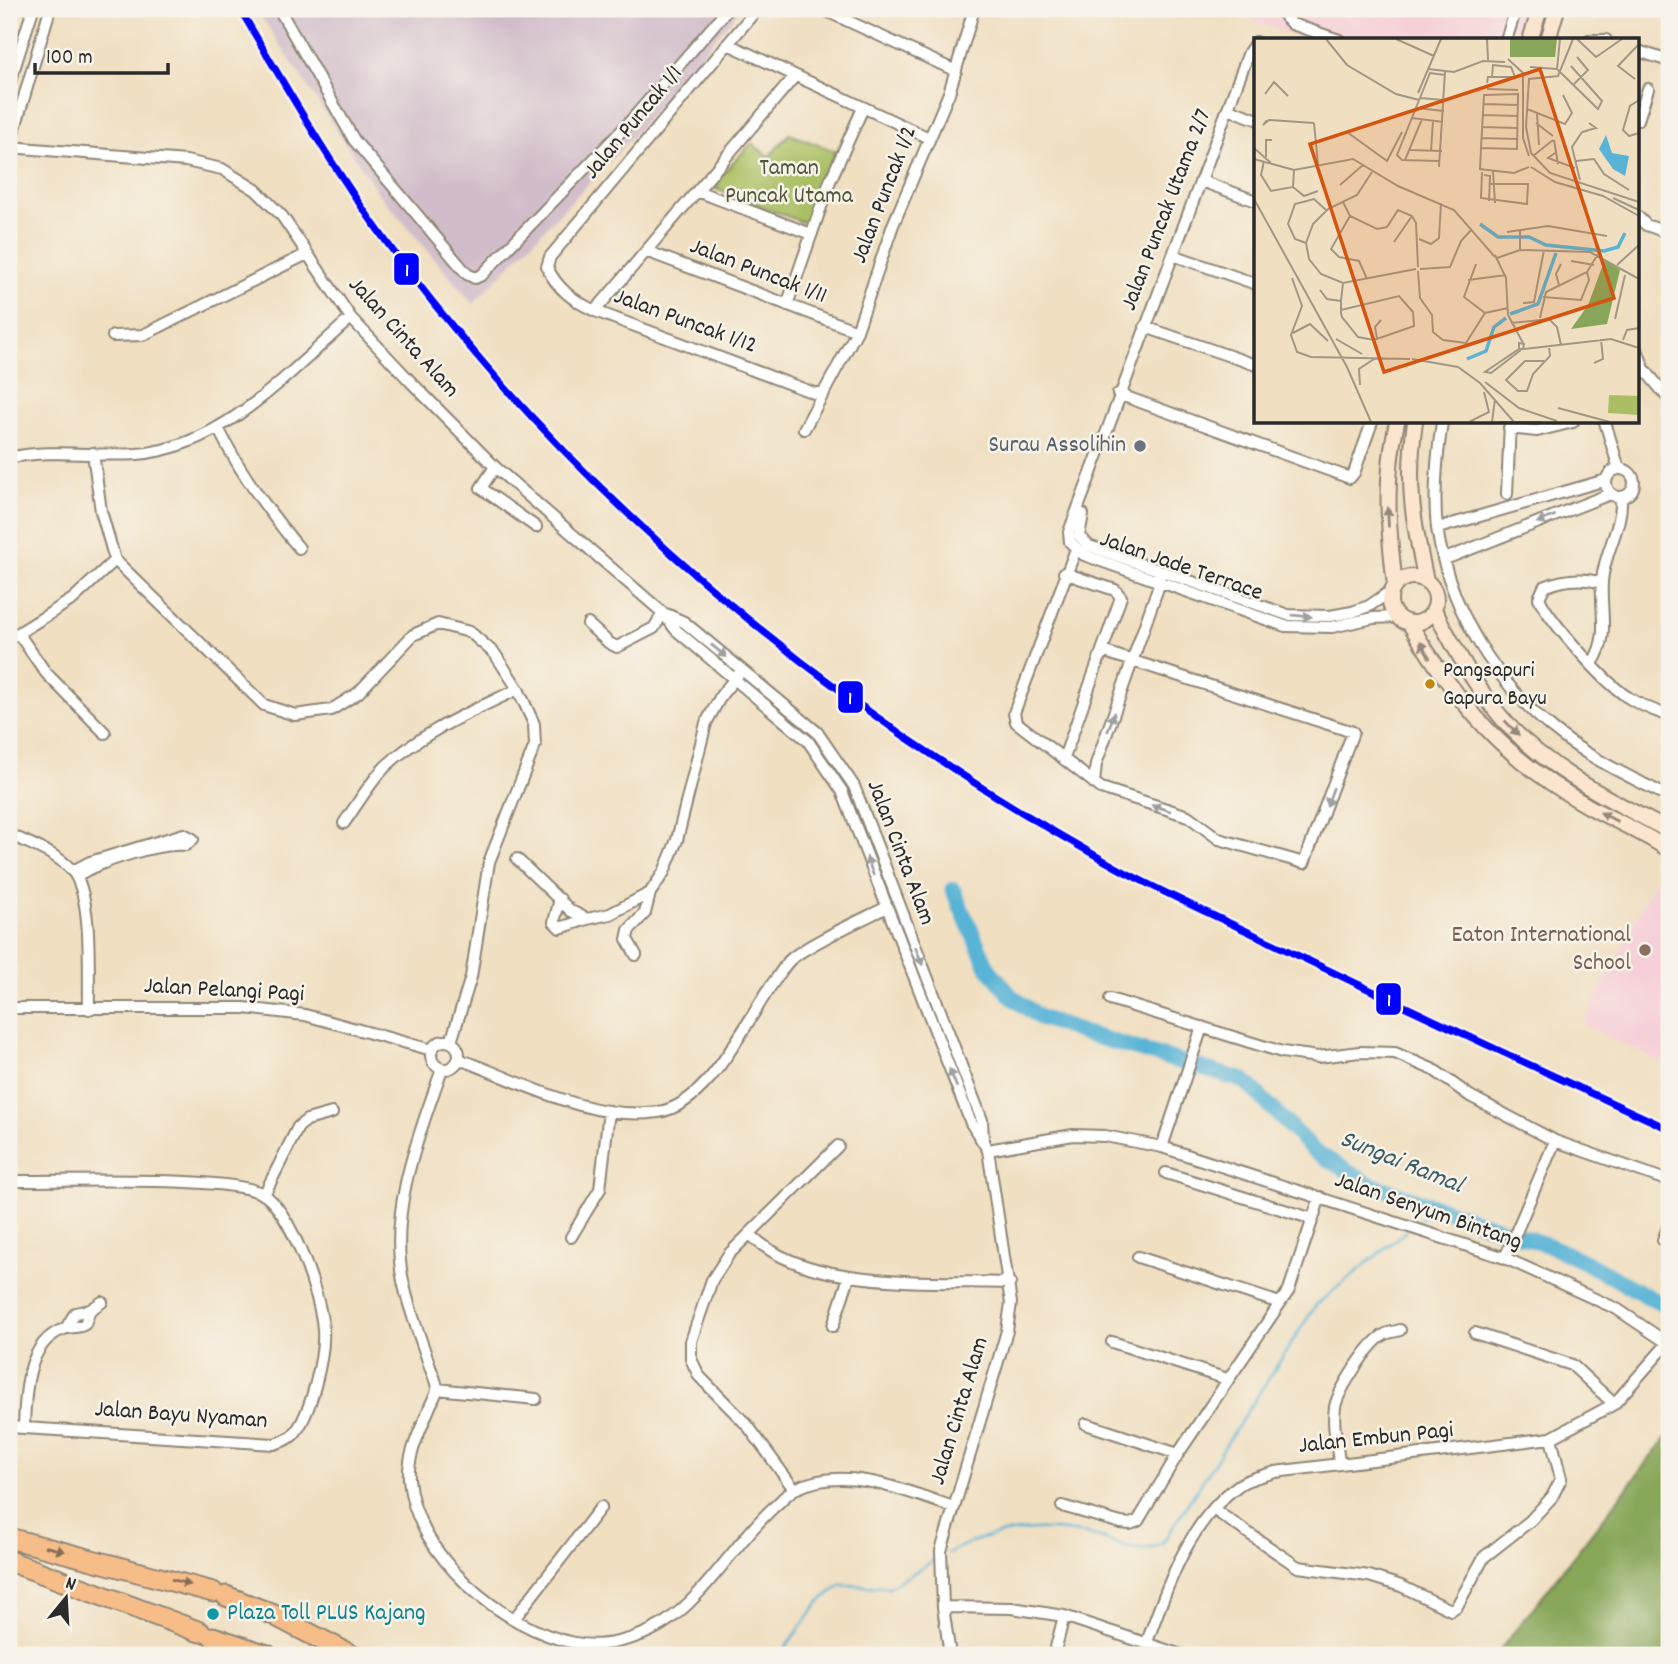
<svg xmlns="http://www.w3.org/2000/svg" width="1678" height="1664" font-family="Dekko,sans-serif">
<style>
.built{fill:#f6cfd8}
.industrial{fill:#d1bdca}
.green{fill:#aabf63;stroke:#6a7547;stroke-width:2}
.forest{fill:#87a659;stroke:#596842;stroke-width:2}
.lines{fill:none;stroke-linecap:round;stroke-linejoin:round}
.stream{stroke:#58b3d6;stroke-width:2.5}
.river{stroke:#58b3d6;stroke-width:16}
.street-casing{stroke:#8e8576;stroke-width:14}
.secondary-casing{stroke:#8e8576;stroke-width:18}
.highway-casing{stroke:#8e8576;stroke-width:23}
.street{stroke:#fff;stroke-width:10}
.secondary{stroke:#fce5cf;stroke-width:14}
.highway{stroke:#f7bd88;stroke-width:19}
.rail-1-casing{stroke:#f7f3e8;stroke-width:12}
.rail-1{stroke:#00f;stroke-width:7}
.oneway{fill:#94887d}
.oneway2{fill:#a0a0a0}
.oneway3{fill:#876d55}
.worship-dot{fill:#6b7280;stroke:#f7f3e8;stroke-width:2.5}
.bus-dot{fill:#c4870b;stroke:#f7f3e8;stroke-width:2.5}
.education-dot{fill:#8d6e63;stroke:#f7f3e8;stroke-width:2.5}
.culture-dot{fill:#0f9aa8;stroke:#f7f3e8;stroke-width:2.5}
.labels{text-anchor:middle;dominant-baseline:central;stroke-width:5;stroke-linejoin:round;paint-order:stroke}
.bus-label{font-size:22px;fill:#2b2b2b;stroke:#f7f3e8;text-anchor:start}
.street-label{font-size:24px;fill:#2b2b2b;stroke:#f7f3e8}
.park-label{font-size:24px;fill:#51573c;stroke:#f7f3e8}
.worship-label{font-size:24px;fill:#5b616d;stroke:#f7f3e8;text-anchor:end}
.education-label{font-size:24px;fill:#785e54;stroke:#f7f3e8;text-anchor:end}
.culture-label{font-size:24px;fill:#0d838f;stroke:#f7f3e8;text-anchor:start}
.water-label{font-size:26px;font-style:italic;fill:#3b5b67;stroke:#f7f3e8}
.inset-river{fill:none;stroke:#58b3d6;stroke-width:3.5}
.inset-road{fill:none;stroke:#a19785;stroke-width:2}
.view{fill:#d5540f;fill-opacity:0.15;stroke:#d5540f;stroke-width:3.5}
.inset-edge{fill:none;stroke:#2b2b2b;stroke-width:3.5}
.line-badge{stroke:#f7f3e8;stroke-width:2.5}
.badge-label{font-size:19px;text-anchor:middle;font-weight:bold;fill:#fff}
</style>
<rect width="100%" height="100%" fill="#f7f3e8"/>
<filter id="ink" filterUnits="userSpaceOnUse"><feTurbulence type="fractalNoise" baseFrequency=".0143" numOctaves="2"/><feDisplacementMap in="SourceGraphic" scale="14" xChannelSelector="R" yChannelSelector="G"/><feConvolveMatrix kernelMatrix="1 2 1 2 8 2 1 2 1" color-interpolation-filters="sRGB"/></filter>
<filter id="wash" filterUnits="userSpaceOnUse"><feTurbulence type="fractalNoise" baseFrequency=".00686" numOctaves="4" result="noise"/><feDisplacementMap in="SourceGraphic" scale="28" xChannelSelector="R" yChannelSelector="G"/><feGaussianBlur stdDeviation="1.57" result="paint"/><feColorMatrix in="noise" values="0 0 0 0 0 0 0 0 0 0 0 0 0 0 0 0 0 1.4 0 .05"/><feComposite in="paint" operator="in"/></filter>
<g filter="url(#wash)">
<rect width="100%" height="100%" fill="#f0dfc1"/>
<path class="built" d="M1257,9h266l-9,31h-206l-55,-19z
M1660,870l9,5v191l-86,-41z"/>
<path class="industrial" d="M256,9h484l-117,138 -150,157 -93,-109z"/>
<path class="green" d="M789,134l46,17 -25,67 -8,4 -86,-33 1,-10 35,-36 17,14z"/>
<path class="forest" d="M1669,1434v221h-173z"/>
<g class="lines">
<path class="stream" d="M1419,1221l17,-14
M948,1553c42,-23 91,-28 137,-19 30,5 46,25 77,10l154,-239 90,-74
M780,1655l39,-53 22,-17 48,2 46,-27"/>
<path class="river" d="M953,890l35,78 23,28 28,21 44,16 162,48 69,70 53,32 183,63 35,16 84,46"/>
</g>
</g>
<g filter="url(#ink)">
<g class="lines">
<g class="street-casing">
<path id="street" d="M279,9l75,131 113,134 8,4 7,-3 145,-150 101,-116
M757,9l-207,248 -3,10c10,22 27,34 48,44l219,82h10
M822,9l134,62
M1526,9l13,8
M1285,17l7,7 47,16
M1506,40l10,-31
M1589,40h17
M1256,42l-7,10 -180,480 1,10 14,13 201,71 47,1 41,-9 23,-1
M728,44l201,94
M1638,51l31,10
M9,85l24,-76
M1228,109l28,10
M1638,120l10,-31
M9,147l177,14 36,8 34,21 26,26 69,102 59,63 85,86 168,146 13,17 132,111 34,50 129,332 17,27 23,153 -4,28 -66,220 2,56 7,48
M9,148l41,-139
M1201,181l55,20
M697,191l114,43
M1638,217l8,8 23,8
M646,251l211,80
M1173,255l83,29
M787,305l43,-124 33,-73
M595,311l200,-235
M1145,327l111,38
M113,336l30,-1 164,-81
M1638,352l6,17 25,30
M1118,394l232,84 4,-5 18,-51
M1442,422c-5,34 -9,71 -5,106 13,90 71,176 148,224 27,17 56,30 84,45
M1605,422l14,47
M218,428c22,45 49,82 81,120
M1509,428l28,3 36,-9
M804,429l53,-98 36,-106 56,-132 25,-84
M93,453l8,58 14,49 149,145 31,10 36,-5 27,-17 55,-58 25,-11 32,8 25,22 23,35 16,35 1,21 -46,117 -18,115 -20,65
M9,458c43,-10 85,-1 128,-4 87,-7 152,-82 214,-136
M495,467l-14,21 55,39
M1606 483a14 14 0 1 1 28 0a14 14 0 1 1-28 0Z
M1507,494l3,-72
M1083,514l-4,22 10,10 199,69 42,1 22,-4 17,-6 22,-15
M1438,528l168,-48
M1076,549l-62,164 2,9 85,66 87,28 31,23 85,24 49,-131 -251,-81
M1445,559l165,-65
M1602,583c-20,-6 -39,-4 -58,4l-5,11c11,24 67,86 90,100 12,8 27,13 40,18
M666,614l18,8 133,110 37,54 128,334 1,19
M588,624l21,19 8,4 37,-19 9,-15
M18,633l28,40 59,60
M9,639l64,-40 42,-39
M1593,662c17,-26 7,-50 9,-79 1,-29 21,-56 19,-85
M1064,758l57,-161 -6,-7 -51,-17
M1094,783l2,-19 64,-182 -1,-6
M344,823c13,-18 26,-41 42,-57 37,-35 87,-55 132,-77
M9,834c20,10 51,20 65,39 19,27 14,102 15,136
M517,859l54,52 16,8 23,-5 40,-21 14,-21 13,-32 29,-117 16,-29 16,-19
M73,871l17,-9 94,-28 9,5 -7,6c-30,-2 -84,16 -110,31
M560,899l-6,23 6,6 27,-9
M636,955l-9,-16 2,-9 16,-17 5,-20
M1110,999l172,53 36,5 42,-5 35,1 39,17 36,26 85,45 114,40
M9,1008h235l61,7 127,35
M431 1055a14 14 0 1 1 28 0a14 14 0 1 1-28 0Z
M459,1059c61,22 132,63 199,53 52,-7 88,-92 117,-132 5,-6 10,-16 16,-21 19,-16 70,-39 94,-51
M442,1069c-23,66 -54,141 -39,212 6,29 18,58 27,86 2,6 7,15 7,22 0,4 -4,11 -6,15 -9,23 -24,50 -22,75 6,77 94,150 166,164 27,6 63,-4 86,-18 44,-27 74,-83 113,-118 6,-5 13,-14 21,-18 49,-25 111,2 158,18
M1162,1147l343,111 112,51 52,35
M988,1150l85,-15 32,1 57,11 40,-120
M1166,1173l147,46
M9,1181c47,1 221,-6 254,13 28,17 58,103 60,135 2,25 -12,87 -30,106 -5,5 -12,7 -19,9l-265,-17
M264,1195l34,-68 9,-7 25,-7
M751,1235c55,56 185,45 259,48
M571,1237l29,-48 9,-78
M1663,1240l6,-15
M1138,1257l142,46
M1505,1258l50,-117
M833,1326l16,-49
M66,1328l9,-15 15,-3 12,-8
M1475,1333l97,32 42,39
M1112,1342l115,37
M437,1389l99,10
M1086,1424l92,30
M24,1427c1,-32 2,-85 40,-98 7,-3 14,0 21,-5l5,-14
M1339,1462c-2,-18 -7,-36 -4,-55 3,-16 34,-65 49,-72 4,-3 11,-3 16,-5
M794,1489l-46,-63 -49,-50 -8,-17v-18l21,-61 17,-26 109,-108
M1062,1506l59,17 9,1 8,-3 40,-67 111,-164 31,-93
M1213,1509l85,58 71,9 32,10 50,24 6,-4 27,-49 46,-36 22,-24 9,-18 -10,-41
M943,1607l69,1 52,8 117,39
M514,1619l87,-112
M1147,1642c20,-56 42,-121 92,-157 10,-7 25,-9 36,-13l276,-34 63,-34 54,-61
M1054,1655l10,-39"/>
</g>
<g class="secondary-casing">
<path id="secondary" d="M1530,40l10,-31
M1548,40l9,-31
M1415,422c-9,62 -2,99 11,159
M1390 600a23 23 0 1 1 46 0a23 23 0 1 1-46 0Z
M1395,585c-7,-57 -11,-107 2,-163
M1434,610c23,41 44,84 77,118 44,46 103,73 158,103
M1410,624c48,81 95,135 178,182 27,15 56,27 81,44"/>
</g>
<g class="highway-casing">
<path id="highway" d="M9,1538l204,54
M9,1561l191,71
M226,1596l46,18 79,41
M213,1637l54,18"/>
</g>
<use href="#street" class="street"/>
<use href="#secondary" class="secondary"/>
<use href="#highway" class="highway"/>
<g class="rail-1-casing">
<path id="rail-1" d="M240,9c52,89 103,177 166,259 187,245 431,443 699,593 54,31 111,55 167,82 132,64 264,125 397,186"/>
</g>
<use href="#rail-1" class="rail-1"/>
</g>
<defs><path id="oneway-solid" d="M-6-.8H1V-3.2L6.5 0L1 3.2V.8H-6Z" transform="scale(1.75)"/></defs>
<g class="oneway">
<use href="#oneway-solid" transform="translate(1388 517) rotate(-93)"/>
<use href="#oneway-solid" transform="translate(1425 650) rotate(-121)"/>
<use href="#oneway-solid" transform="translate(1512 728) rotate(46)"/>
<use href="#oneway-solid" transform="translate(1609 817) rotate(-152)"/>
</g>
<g class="oneway2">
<use href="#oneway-solid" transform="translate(1546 519) rotate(158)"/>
<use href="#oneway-solid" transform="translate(1302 616) rotate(5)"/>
<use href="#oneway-solid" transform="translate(719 651) rotate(39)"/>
<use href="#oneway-solid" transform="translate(1111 722) rotate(-71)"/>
<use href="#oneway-solid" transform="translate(1330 797) rotate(110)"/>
<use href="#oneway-solid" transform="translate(1161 808) rotate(-162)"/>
<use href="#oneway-solid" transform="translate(870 866) rotate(-110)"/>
<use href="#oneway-solid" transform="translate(919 956) rotate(69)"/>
<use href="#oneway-solid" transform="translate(953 1078) rotate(-112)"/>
</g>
<g class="oneway3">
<use href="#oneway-solid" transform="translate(55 1549) rotate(14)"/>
<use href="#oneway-solid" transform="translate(181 1582) rotate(16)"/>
</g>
</g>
<circle class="worship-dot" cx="1140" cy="446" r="7"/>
<circle class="bus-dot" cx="1430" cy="684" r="6"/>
<circle class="education-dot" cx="1645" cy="950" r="7"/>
<circle class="culture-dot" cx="213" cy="1614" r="7"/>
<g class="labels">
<g class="bus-label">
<text x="1443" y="671">Pangsapuri<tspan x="1443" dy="28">Gapura Bayu</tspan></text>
</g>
<g class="street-label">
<text transform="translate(634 123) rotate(-50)">Jalan Puncak 1/1</text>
<text transform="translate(885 195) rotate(-69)">Jalan Puncak 1/2</text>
<text transform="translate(1167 210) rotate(-69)">Jalan Puncak Utama 2/7</text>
<text transform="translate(758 272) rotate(21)">Jalan Puncak 1/11</text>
<text transform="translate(685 322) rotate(20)">Jalan Puncak 1/12</text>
<text transform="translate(403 338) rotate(48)">Jalan Cinta Alam</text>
<text transform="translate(1181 567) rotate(19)">Jalan Jade Terrace</text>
<text transform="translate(900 853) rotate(69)">Jalan Cinta Alam</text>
<text transform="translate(224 991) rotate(3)">Jalan Pelangi Pagi</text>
<text transform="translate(1428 1212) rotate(19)">Jalan Senyum Bintang</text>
<text transform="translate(960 1411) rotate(-73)">Jalan Cinta Alam</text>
<text transform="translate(181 1416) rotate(4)">Jalan Bayu Nyaman</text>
<text transform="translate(1376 1439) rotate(-6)">Jalan Embun Pagi</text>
</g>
<g class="park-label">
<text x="789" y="169">Taman<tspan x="789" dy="28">Puncak Utama</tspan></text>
</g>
<g class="worship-label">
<text x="1126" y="446">Surau Assolihin</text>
</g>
<g class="education-label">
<text x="1631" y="936">Eaton International<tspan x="1631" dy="28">School</tspan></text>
</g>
<g class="culture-label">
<text x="227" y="1614">Plaza Toll PLUS Kajang</text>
</g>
<g class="water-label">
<text transform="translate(1401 1163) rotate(22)">Sungai Ramal</text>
</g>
</g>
<g transform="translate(1254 38)">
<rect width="385" height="385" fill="#f0dfc1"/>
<path d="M355,357l30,1v19l-31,-2z" fill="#aabf63"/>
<path d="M256,1h47l-2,18h-45zM351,221l15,11 -13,54 -36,5 17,-24z" fill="#87a659"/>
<path d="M352,97l6,18 17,3 -4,20 -12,-7 -14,-20z" fill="#58b3d6"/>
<path class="inset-river" d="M226,186l18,13h31l17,8 58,6 14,-4 7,-14M256,276l28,-10 18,-51M213,321l19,-8 8,-24 12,-9"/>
<path class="inset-road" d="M72,1l21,26 49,29 23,6M142,1l38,17M233,1l1,21M319,1l-15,37 -29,3 -3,48 5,26 19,20 89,29M323,1l19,18 26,-18M254,21l15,14v65l6,18M276,29l27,2 41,40 4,-8 -31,-35M174,31l26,3 29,-11 22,1M303,31l3,-30M238,39l1,-12 18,2 4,10M381,41l-17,-13 21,-22M233,45l1,-6h31M320,46l14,-14 -11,-13M233,51l31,1M164,55l23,-54M11,56l9,-12 14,14M166,60l24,2M385,62l-9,6 -7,24 6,6 10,-3M229,66l35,1M162,70l28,3M273,71l38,15 7,-11 -9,-18M283,76l2,31M229,77l34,1M158,80l31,4M13,82l-4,5 6,-5 45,3M60,85l4,41M282,85l17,13M228,89l35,1M333,93l-5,1 14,-4 -7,-5M93,94l40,29 15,-29M227,100l36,1M300,102l4,24M0,110l17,15M227,110l36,1 1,-55 -34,1 -3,53 -1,21 34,4 15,-6M156,112l32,1M177,113l2,-30M301,115l-7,5 27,10M279,118l20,-16M12,119v-17h6M0,121l40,11 59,-11 45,27 56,24 41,47M151,122l17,-41M10,123l-3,14 10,16 22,-4 1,-17M186,123l-38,-1 -5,-5 33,-82 15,2M322,123l18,-2 10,15 25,16M185,129l6,-95M277,129l24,15 48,14 36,20M239,133l2,32M118,134l-15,23 -29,14 -15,15 -7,19 3,16 12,15 22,9 73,-14M228,134l-1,26 46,6 1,-20h-38M230,137l6,1 -1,25M326,142l-8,-33 10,-15M86,147l23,-20M39,149l11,9 14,-5M359,160l26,12M0,161l93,168 24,55M89,164l7,14 27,13 10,-2 11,-17 14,6 4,7 2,44M96,178l-19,33 8,8 20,4 8,18M253,194l41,-6 59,10M165,201l12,5 8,-6 2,-35M140,204l18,-26M52,205l-11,-4 -7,-15 7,-20 19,-5 12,11M266,212l70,2 49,27M241,217l11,23 2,37 15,28M243,220l23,-8v-19M317,223l23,4M222,226l-12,33 21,16M363,227l22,-20M166,231l30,-2 11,-26 11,-12M164,233l2,27 12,17 1,17 10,8 23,3 19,-30 23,-5M38,240l10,28 -11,29 6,17 14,5 99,2M214,242l38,-5M305,247l-3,-11 5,-10M66,252l7,9 14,2M289,259l38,3 8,-20 -2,-8M269,265l11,-1 10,-52M87,272l58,-14 14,16 1,14 -40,14 -16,-3 -16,-20 -1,-4v-12l2,-18M286,280l6,-26 41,-20 11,-18M361,281l10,-44M257,285l38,-4 8,8 4,18M39,295l17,-9 18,17M82,301l26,15M123,301l-2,-12 6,-7M369,302l4,-10 12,-2M265,311v-6l5,1 -1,5h-4l-34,23 6,1 30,-23M270,311l87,-10 28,9M158,321l46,8 22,16 34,39M290,323h-19l-19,19 12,11h9l6,-17 17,-18 -1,-10M340,325l9,-4 -2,-20M231,344l34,26 38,13M106,347l-1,-16 15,-10M304,370l52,14M215,384l20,-10 -5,-20M238,384l3,-23M245,384h42"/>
<path class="view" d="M286,31l74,229 -230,74 -74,-228z"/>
<rect width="385" height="385" class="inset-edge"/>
</g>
<g class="line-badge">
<rect x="393" y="252" width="27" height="34" rx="7" fill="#00f"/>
<rect x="837" y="680" width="27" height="34" rx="7" fill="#00f"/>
<rect x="1375" y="982" width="27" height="34" rx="7" fill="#00f"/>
</g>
<g class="badge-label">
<text x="407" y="276">1</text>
<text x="850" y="704">1</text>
<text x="1389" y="1006">1</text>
</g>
<rect width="1678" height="1664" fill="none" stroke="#f7f3e8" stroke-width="35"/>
<g transform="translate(66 1598) rotate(18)" stroke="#f7f3e8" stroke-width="5" paint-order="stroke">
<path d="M0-5L12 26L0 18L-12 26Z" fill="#2b2b2b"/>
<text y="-10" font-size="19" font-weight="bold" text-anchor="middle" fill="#2b2b2b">N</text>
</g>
<path d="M35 63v10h133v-10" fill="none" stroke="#2b2b2b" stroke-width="3.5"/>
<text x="46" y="63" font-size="21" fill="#2b2b2b" stroke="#f7f3e8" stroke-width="5" paint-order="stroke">100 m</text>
</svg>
